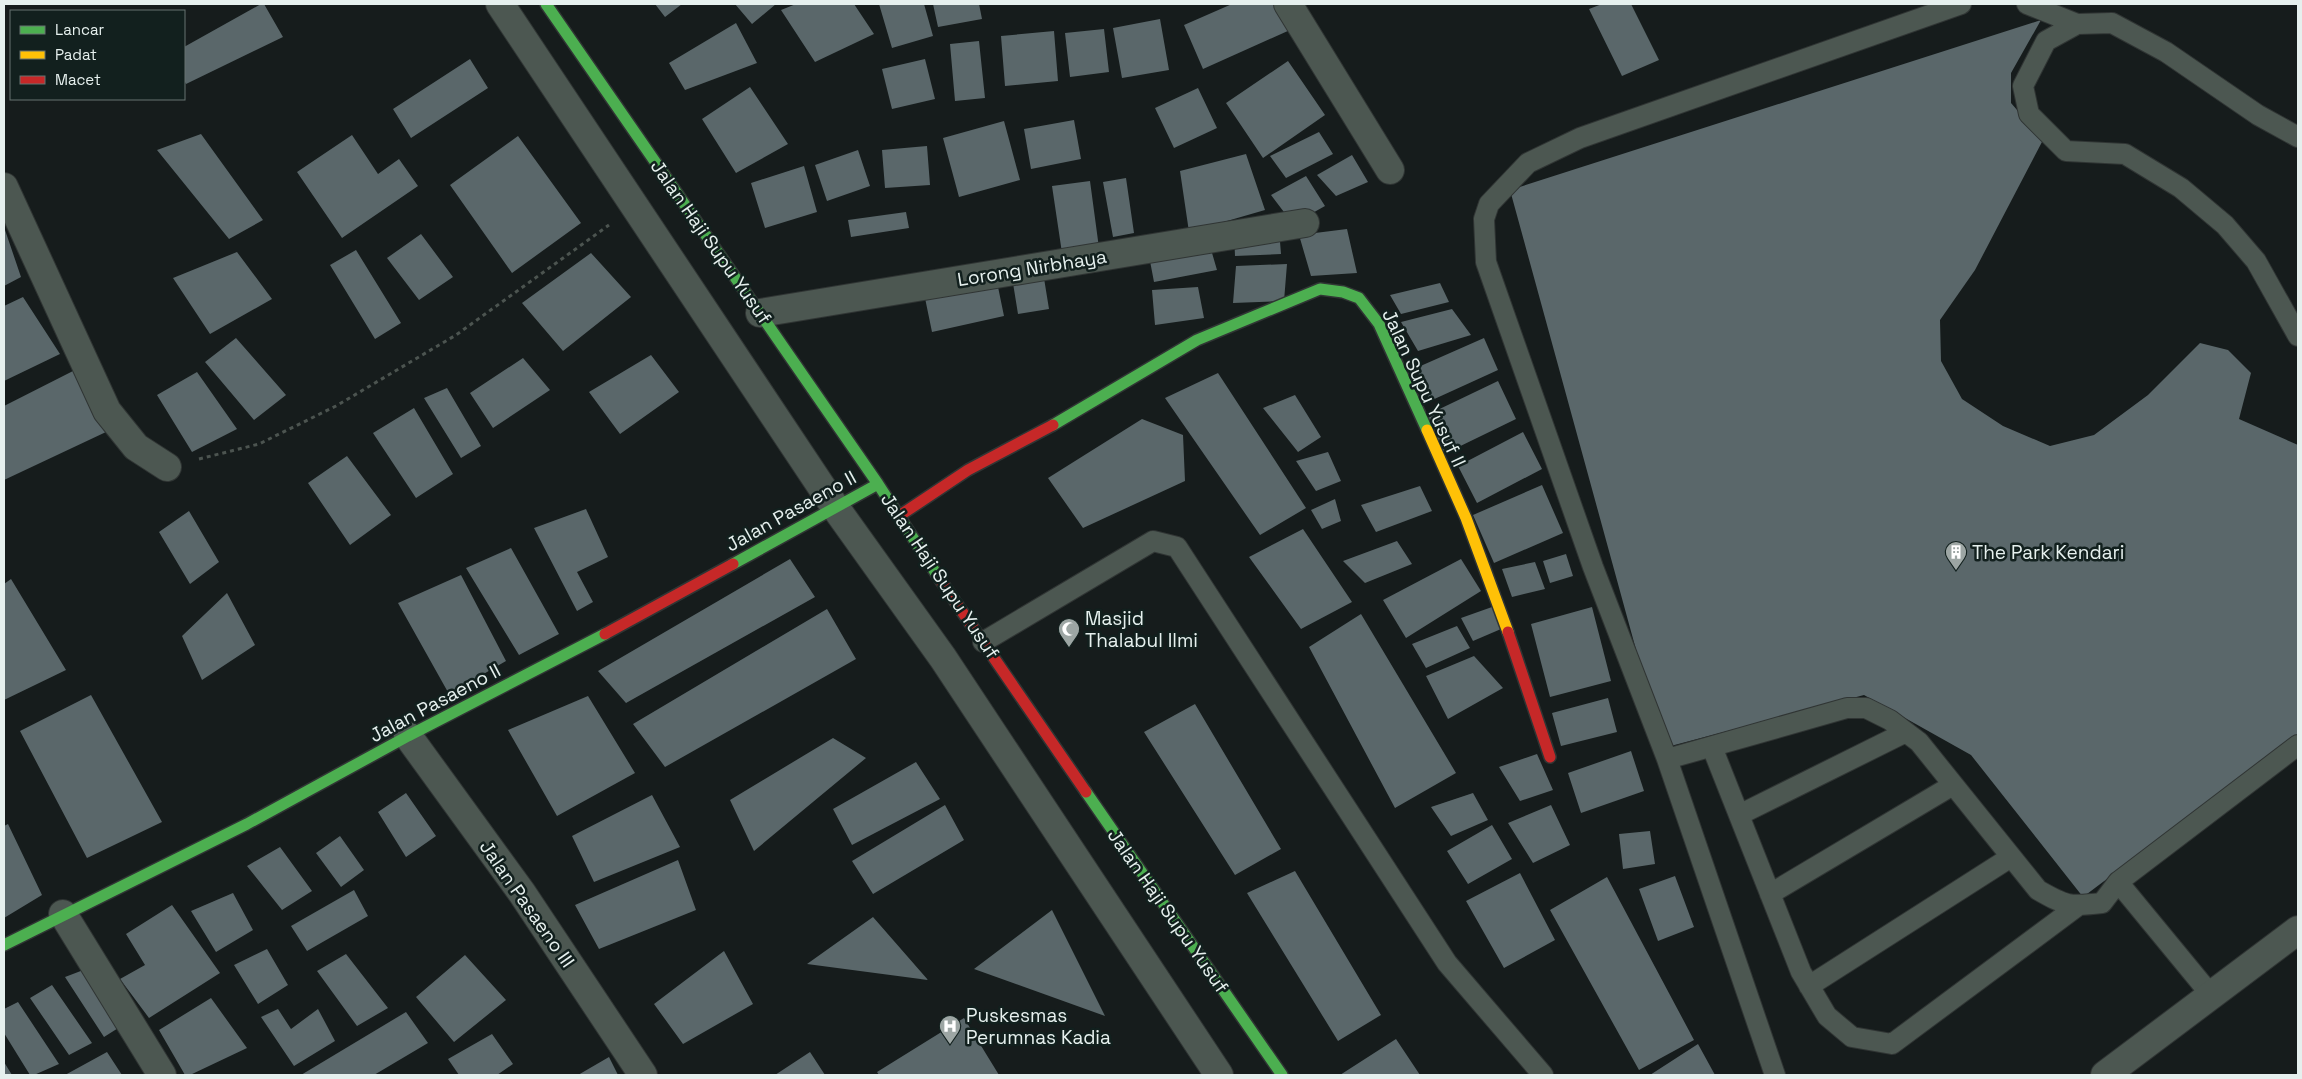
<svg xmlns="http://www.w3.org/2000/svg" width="2302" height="1079" font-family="'Space Grotesk',sans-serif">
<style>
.building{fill:#5a676a}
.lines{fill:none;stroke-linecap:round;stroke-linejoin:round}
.lane-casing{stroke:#303534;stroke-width:22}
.street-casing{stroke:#303534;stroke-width:30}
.fast-casing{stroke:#303534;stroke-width:14}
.slow-casing{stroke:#303534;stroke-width:14}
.jam-casing{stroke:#303534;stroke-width:14}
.path{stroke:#4c5450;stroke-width:3;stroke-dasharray:4 4;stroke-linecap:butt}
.lane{stroke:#4c5751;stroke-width:20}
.street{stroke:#4c5751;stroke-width:28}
.fast{stroke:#4caf50;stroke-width:11}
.slow{stroke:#ffc107;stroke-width:11}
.jam{stroke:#c62828;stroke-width:11}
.labels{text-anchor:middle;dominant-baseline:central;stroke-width:5;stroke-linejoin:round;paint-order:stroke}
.street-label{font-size:19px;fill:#e6f0ee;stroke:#12201e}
.poi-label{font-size:19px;fill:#e6f0ee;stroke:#12201e;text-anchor:start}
</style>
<rect width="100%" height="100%" fill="#161c1c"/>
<path class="building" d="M261,4h3l19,33 -97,47 -2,-4v-33z
M655,4h27l-17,13z
M735,4h41l-24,20z
M796,4h58l20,30 -59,28 -34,-52z
M879,4h45l9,32 -41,12z
M933,4h46l3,15 -44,8z
M1232,4h47l11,26 -87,39 -19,-44z
M1602,4h29l28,56 -37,16 -33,-67z
M1160,19l9,51 -47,8 -9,-50z
M2041,20l-30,53v30l32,37 -68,130 -35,50 1,41 21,38 41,27 47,20 44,-11 54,-40 52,-52 28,7 23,23 -12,46 59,26v290l-215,162 -112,-142 -107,-60 -201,53 -153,-558z
M736,23l21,40 -72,27 -16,-27z
M1104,29l5,43 -39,5 -5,-44z
M1054,31l4,50 -53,5 -4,-50z
M979,41l6,57 -30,3 -5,-57z
M470,59l18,29 -77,50 -18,-29z
M925,59l10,40 -43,10 -10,-40z
M1288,61l37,54 -62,43 -37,-55z
M750,87l38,57 -52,29 -34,-54z
M1198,88l19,40 -43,20 -19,-40z
M1074,120l7,39 -50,10 -7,-40z
M1004,121l16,59 -61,17 -16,-59z
M1319,132l14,22 -47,24 -16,-22z
M201,134l62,86 -34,19 -72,-89z
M352,135l26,39 21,-15 19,27 -76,52 -45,-66z
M518,136l63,87 -69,50 -62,-88z
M927,146l3,39 -45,3 -3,-38z
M858,150l12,36 -43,15 -12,-36z
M1246,154l19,56 -76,22 -9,-61z
M1352,155l16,27 -32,14 -19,-21z
M804,166l13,46 -52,16 -14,-45z
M1306,176l19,30 -32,18 -22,-29z
M1126,178l8,55 -21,4 -10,-55z
M1090,181l9,67 -37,5 -10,-67z
M906,212l3,16 -58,9 -3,-17z
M4,227l17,50 -17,9z
M1279,229l2,25 -46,2 -1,-23z
M1347,229l10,44 -46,3 -12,-41z
M421,234l32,43 -34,23 -32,-42z
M1210,246l7,24 -63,12 -4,-21z
M356,250l45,73 -26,16 -45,-74z
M237,252l35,47 -62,35 -37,-56z
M591,253l40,44 -68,54 -41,-48z
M1287,264l-3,37 -51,2 3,-37z
M1043,272l6,37 -31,5 -6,-37z
M997,282l7,34 -72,16 -7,-34z
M1440,283l9,19 -48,12 -11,-19z
M1198,287l6,31 -49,7 -3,-35z
M23,297l37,57 -56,27v-75z
M1452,309l19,26 -53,16 -17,-29z
M236,338l50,57 -32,25 -49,-58z
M1484,338l14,32 -68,31 -14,-33z
M651,355l28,37 -59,42 -31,-42z
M523,358l27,32 -57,38 -23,-35z
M73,371l33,61 -102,48v-74z
M197,372l40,57 -45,23 -35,-57z
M1218,373l88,135 -46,27 -95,-137z
M1498,381l18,38 -72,35 -17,-39z
M447,388l34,58 -20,12 -37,-60z
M1295,395l26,42 -23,15 -35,-44z
M414,408l39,66 -37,24 -43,-65z
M1142,419l41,16 2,46 -102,47 -35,-50z
M1523,432l19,37 -65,34 -19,-37z
M1328,452l13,29 -25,10 -20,-30z
M347,456l44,59 -41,30 -42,-62z
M1542,485l21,48 -69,30 -21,-48z
M1420,486l12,25 -56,21 -15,-27z
M1335,499l6,22 -19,8 -11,-19z
M586,509l22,48 -31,15 16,30 -16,9 -43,-83z
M189,511l30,51 -29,22 -31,-52z
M1303,529l49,73 -51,27 -52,-72z
M1397,541l15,23 -47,19 -22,-22z
M511,548l48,86 -40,21 -53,-87z
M1566,554l7,22 -23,7 -7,-22z
M790,559l25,38 -189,106 -28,-32z
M1461,559l20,32 -75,47 -23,-38z
M1535,562l10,27 -33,8 -10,-28z
M461,575l45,86 -57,33 -51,-91z
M11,579l55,91 -62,30v-116z
M227,593l28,52 -53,35 -20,-44z
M1492,607l9,22 -28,12 -12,-23z
M1592,607l19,74 -61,16 -19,-73z
M827,609l29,50 -191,108 -32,-43z
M1361,614l95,159 -61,35 -86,-161z
M1457,626l13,22 -44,20 -14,-24z
M1474,656l29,32 -55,31 -22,-43z
M91,695l71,127 -75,36 -67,-127z
M588,696l47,77 -78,43 -49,-86z
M1608,698l9,34 -56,14 -9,-33z
M1195,704l86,145 -46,26 -91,-143z
M833,738l33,20 -112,93 -24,-51z
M1631,751l13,40 -63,22 -13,-40z
M1537,754l16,36 -33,11 -21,-34z
M916,762l24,37 -88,46 -19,-36z
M406,793l30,43 -30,21 -28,-45z
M1473,793l15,27 -37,16 -20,-29z
M652,795l28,52 -86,35 -22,-46z
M945,805l19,35 -91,54 -21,-33z
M1551,805l19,40 -37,18 -25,-40z
M8,824l34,71 -38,23v-92z
M1492,825l20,34 -44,25 -21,-33z
M1650,831l5,33 -32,5 -4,-35z
M340,836l24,34 -23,17 -25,-34z
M280,847l32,44 -30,19 -35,-44z
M678,860l18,50 -97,39 -24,-44z
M1295,871l86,144 -43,26 -91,-148z
M1520,873l35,67 -51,28 -38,-67z
M1675,876l19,51 -36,14 -19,-52z
M1607,877l87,163 -55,30 -89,-160z
M354,890l14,26 -61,35 -16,-25z
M233,893l20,37 -37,22 -25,-41z
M172,905l48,68 -71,45 -29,-39 25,-14 -19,-31z
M1052,910l53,106 -131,-47z
M873,917l55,63 -121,-16z
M267,949l21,36 -30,19 -24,-39z
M724,951l29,53 -70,40 -29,-40z
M346,954l42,54 -31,18 -40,-55z
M465,955l41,45 -52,42 -38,-45z
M86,969l37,56 -19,12 -39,-60z
M52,985l40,58 -23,12 -39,-57z
M211,998l36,50 -57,27h-5l-26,-45z
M18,1002l41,62 -25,11h-4l-26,-42v-24z
M278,1009l13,20 27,-20 17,32 -41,25 -33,-49z
M406,1012l22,31 -54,32h-73z
M964,1018l35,57h-120l-2,-3z
M492,1034l21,30 -16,11h-38l-11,-16z
M1396,1039l24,36h-80z
M1698,1044l17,31h-65z
M107,1052l15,23h-57z
M810,1052l15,23h-50z
M609,1057l9,18h-40z
M4,1062l8,13h-8z"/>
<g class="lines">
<g class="lane-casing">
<path id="lane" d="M2027,4l50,20
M2298,137l-40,-22 -92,-63 -54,-29 -35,1 -31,17 -23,45 6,28 37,37 59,3 56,34 44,37 31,36 42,75
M983,642l170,-101 24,6 270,416 96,112
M1712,747l89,225 26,44 25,21 40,7 187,-139
M1667,759l180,-51h19l24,12 29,22 119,148c28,16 31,17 64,13l16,-21
M1739,815l167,-83
M1770,894l183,-109
M1809,986l202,-129
M2211,995l-93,-113 180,-137
M1775,1075l-108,-316 -74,-192 -107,-305 -2,-43 5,-15 39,-41 52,-25 381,-134"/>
</g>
<g class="street-casing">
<path id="street" d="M500,4l335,503 108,151 276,417
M1288,4l102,166
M4,187l103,224 29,36 31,20
M760,313l545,-90
M408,736l114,157 121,182
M63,914l99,161
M2105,1075l193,-145"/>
</g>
<g class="fast-casing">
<path id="fast" d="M546,4l332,480 61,94
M1053,425l144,-85 123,-51 23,3 16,6 20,26 48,106
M733,564l145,-80
M1086,792l196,283
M4,945l243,-121 161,-88 197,-102"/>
</g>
<g class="slow-casing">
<path id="slow" d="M1427,430l39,88 42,114"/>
</g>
<g class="jam-casing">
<path id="jam" d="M899,516l69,-46 85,-45
M939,578l147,214
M1508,632l42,125
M605,634l128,-70"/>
</g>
<path class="path" d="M199,459l60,-15 77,-38 120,-71 153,-110"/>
<use href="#lane" class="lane"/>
<use href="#street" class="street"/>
<use href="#fast" class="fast"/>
<use href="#slow" class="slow"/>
<use href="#jam" class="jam"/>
</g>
<defs>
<g id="building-pin" transform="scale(1.125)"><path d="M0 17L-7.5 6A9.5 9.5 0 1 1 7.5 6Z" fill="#9da6a4" stroke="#12201e"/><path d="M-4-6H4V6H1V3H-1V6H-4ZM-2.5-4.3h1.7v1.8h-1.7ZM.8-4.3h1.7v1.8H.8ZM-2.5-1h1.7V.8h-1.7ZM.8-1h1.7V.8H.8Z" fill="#fff"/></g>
<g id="mosque-pin" transform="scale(1.125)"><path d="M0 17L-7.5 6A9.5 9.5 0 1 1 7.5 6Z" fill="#9da6a4" stroke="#12201e"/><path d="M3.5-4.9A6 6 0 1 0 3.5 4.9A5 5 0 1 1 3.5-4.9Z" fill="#fff"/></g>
<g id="hospital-pin" transform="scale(1.125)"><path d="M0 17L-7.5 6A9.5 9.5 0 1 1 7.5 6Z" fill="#9da6a4" stroke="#12201e"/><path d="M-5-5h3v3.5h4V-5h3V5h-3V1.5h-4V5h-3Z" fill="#fff"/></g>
</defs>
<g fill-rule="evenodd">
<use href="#building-pin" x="1956" y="552"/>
<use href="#mosque-pin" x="1069" y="629"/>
<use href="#hospital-pin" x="950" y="1026"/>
</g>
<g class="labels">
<g class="street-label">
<text transform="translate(711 242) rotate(55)">Jalan Haji Supu Yusuf</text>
<text transform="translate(1032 268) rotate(-9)">Lorong Nirbhaya</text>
<text transform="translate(1424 388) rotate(65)">Jalan Supu Yusuf II</text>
<text transform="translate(791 511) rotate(-29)">Jalan Pasaeno II</text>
<text transform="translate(940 576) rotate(56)">Jalan Haji Supu Yusuf</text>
<text transform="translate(435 703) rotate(-28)">Jalan Pasaeno II</text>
<text transform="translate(527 904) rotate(55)">Jalan Pasaeno III</text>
<text transform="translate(1168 911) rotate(55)">Jalan Haji Supu Yusuf</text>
</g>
<g class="poi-label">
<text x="1972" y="552">The Park Kendari</text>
<text x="1085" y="618">Masjid<tspan x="1085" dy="22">Thalabul Ilmi</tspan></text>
<text x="966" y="1015">Puskesmas<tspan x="966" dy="22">Perumnas Kadia</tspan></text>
</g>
</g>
<rect width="2302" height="1079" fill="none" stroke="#e6f0ee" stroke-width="10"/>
<rect x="10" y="10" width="175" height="90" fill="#12201e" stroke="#677371"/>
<rect x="20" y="26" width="25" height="8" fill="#4caf50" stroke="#677371"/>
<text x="55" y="35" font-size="15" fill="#e6f0ee">Lancar</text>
<rect x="20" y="51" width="25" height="8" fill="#ffc107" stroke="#677371"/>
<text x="55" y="60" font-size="15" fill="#e6f0ee">Padat</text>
<rect x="20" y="76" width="25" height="8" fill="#c62828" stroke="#677371"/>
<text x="55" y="85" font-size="15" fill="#e6f0ee">Macet</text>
</svg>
